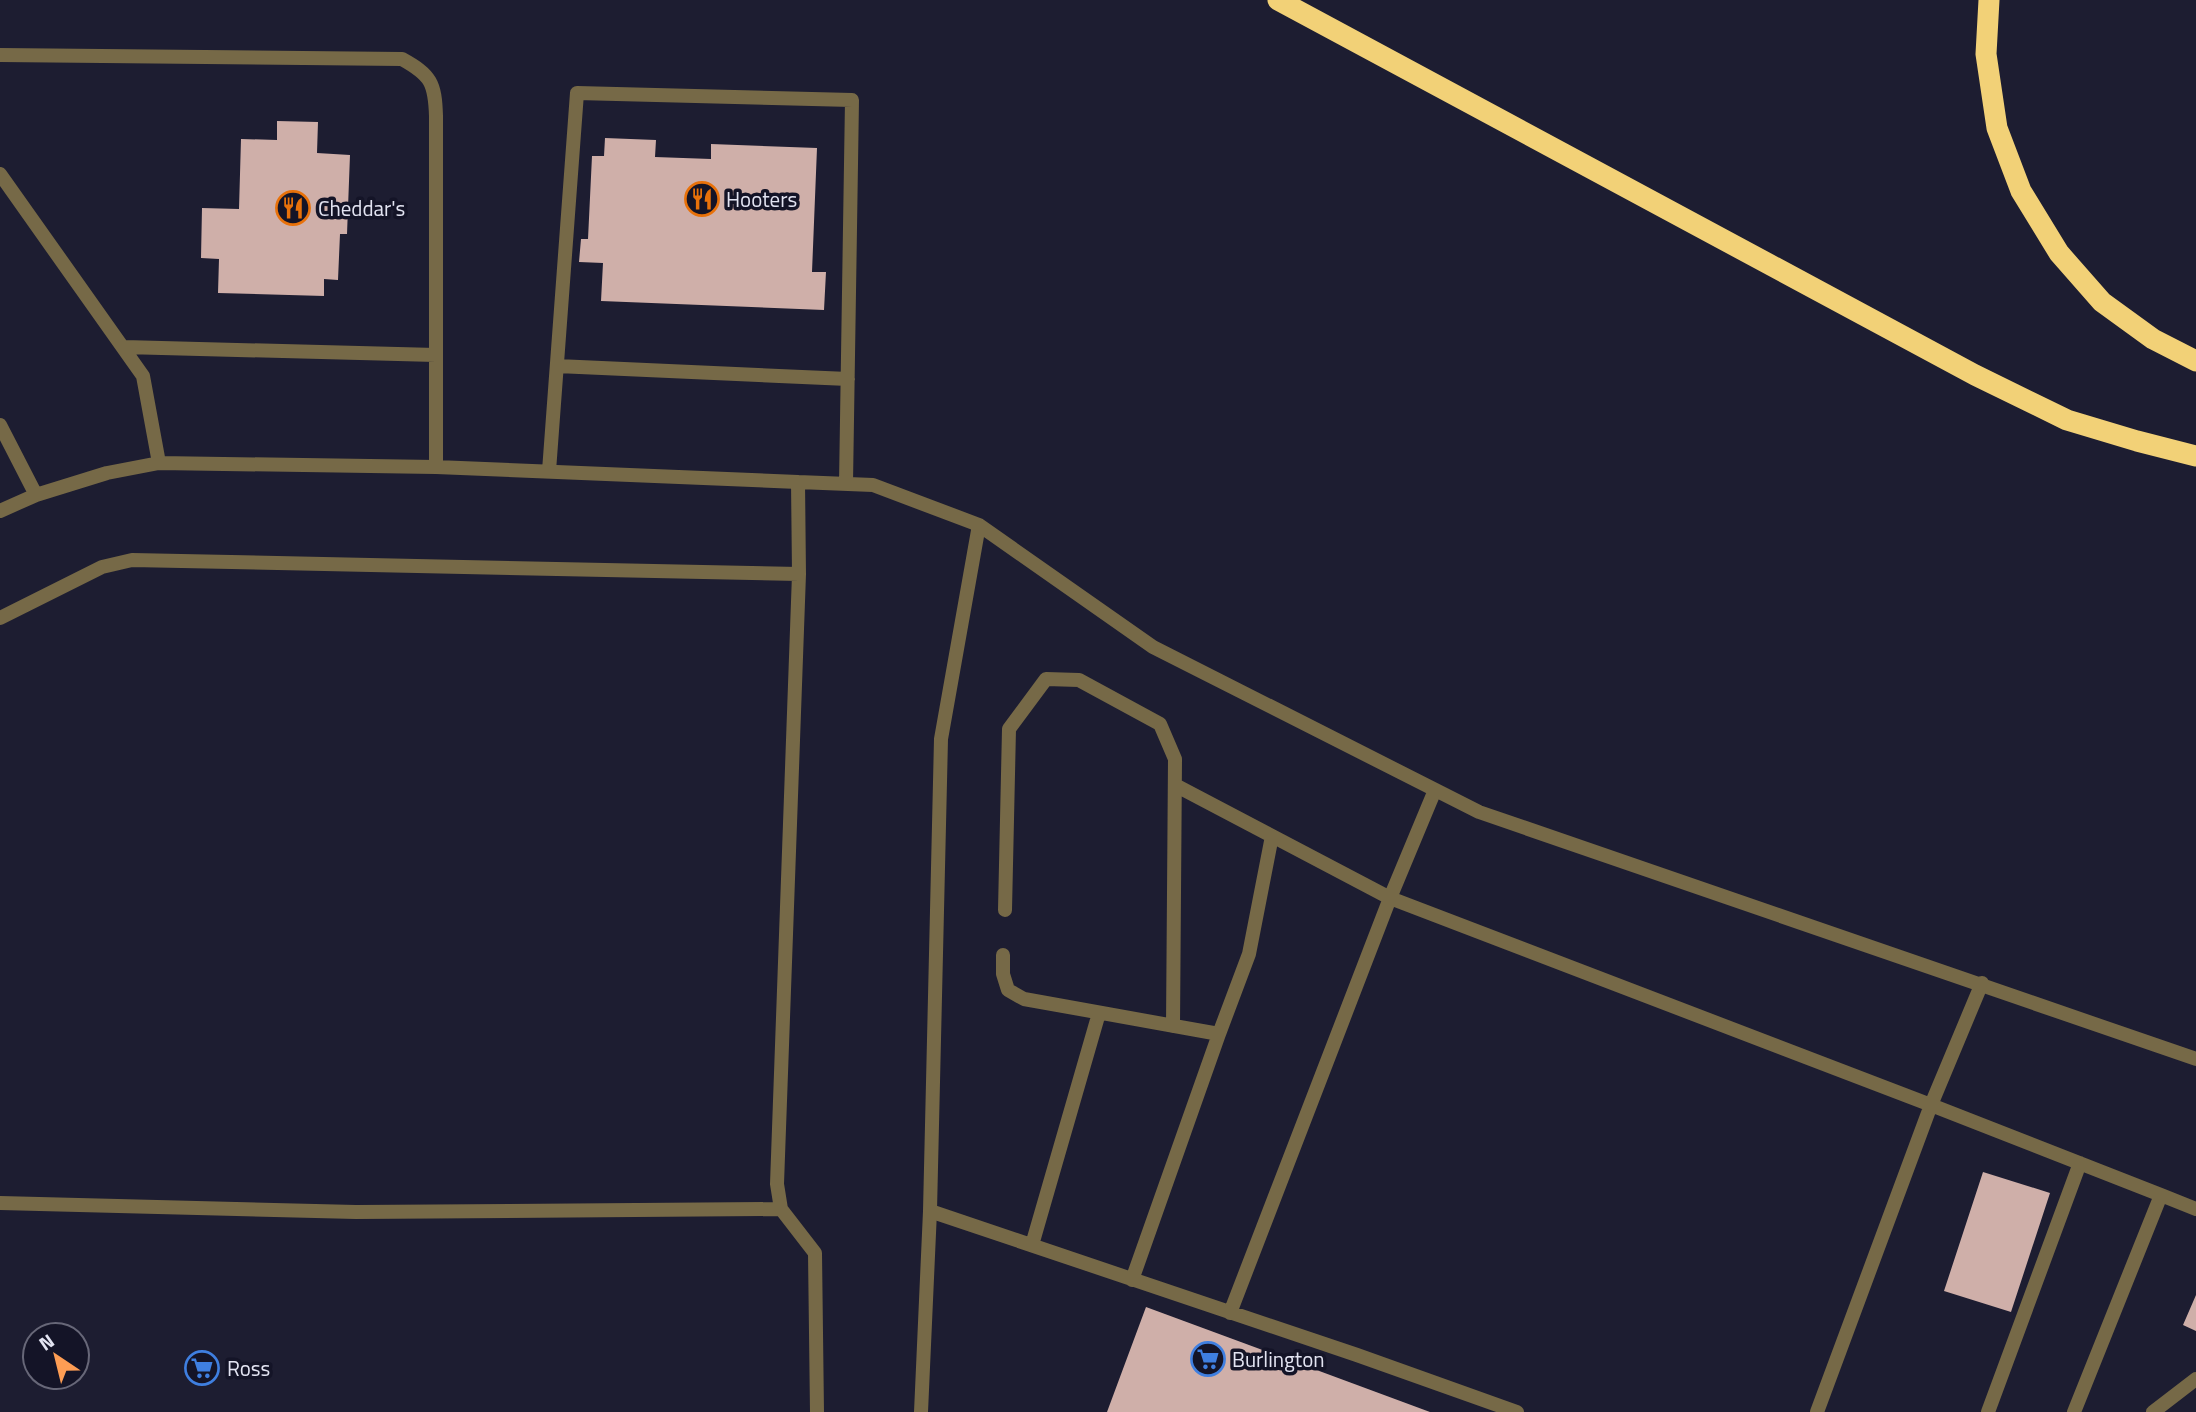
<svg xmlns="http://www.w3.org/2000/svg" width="2196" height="1412" font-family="'Titillium Web',sans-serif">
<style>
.building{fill:#cfafa9}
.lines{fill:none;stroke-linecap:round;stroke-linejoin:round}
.service{stroke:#766947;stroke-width:14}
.motorway{stroke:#f2d177;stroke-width:21}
.labels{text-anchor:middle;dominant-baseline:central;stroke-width:7;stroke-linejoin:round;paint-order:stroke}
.poi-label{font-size:21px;fill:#e3e4f2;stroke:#141427;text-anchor:start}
</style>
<rect width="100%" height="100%" fill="#1d1d31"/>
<path class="building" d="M277,121l41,1 -1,31 33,2 -3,79h-7l-2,46 -14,-1v17l-106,-3 1,-34 -18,-1 1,-50 37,1 2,-70 36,1z
M605,138l51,2 -1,17 56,2v-15l106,4 -5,124h14l-2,38 -223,-9 2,-38 -24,-1 2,-23h7l4,-83h12z
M1983,1172l67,21 -39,119 -67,-21z
M2196,1295v36l-13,-6z
M1146,1307l284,105h-323z"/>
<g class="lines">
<path class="service" d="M0,55l402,4c29,16 33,24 34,57v351
M0,174l143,202 16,87
M124,347l312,8
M557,366l291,13
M0,425l36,70
M549,471l28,-378 275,7 -6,384
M798,482l75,3 106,40 174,122 326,165 717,247
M0,511l36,-16 71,-22 52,-10 277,4 362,15 1,92 -22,610 4,25 34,44 2,159
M0,618l102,-51 30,-7 667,14
M1175,785l215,113 -160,415
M1435,790l-45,108 541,207 51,-122
M1005,910l4,-181 37,-50 33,1 81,44 15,35 -2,267
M1003,955v19l5,16 16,9 195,35 -87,246
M1219,1034l30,-80 23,-118
M0,1203l356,9 425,-3
M930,1211l427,144 160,57
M1032,1245l67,-232
M921,1412l9,-201 11,-472 38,-214
M1817,1412l114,-307 230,90
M1988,1412l92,-249
M2074,1412l87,-217 35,14
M2153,1412l43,-33"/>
<path class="motorway" d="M1278,0l697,375 92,45 70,21 59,15
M1989,0l-3,54 11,74 24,63 38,62 43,49 51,37 43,22"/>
</g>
<defs>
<g id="restaurant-ring" transform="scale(1.75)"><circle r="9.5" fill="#141427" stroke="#e8710a" stroke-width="1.5"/><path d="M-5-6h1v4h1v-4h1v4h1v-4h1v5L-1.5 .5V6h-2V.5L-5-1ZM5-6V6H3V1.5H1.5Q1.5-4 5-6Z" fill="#e8710a"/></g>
<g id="supermarket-ring" transform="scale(1.75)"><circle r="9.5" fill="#141427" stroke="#3f7fe0" stroke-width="1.5"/><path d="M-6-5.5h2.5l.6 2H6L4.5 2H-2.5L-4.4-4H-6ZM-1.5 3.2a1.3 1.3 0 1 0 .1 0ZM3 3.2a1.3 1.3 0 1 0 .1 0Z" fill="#3f7fe0"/></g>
</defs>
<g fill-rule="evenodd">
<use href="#restaurant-ring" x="702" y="199"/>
<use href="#restaurant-ring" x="293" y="208"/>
<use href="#supermarket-ring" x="1208" y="1359"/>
<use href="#supermarket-ring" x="202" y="1368"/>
</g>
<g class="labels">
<g class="poi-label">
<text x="726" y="199">Hooters</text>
<text x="318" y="208">Cheddar's</text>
<text x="1232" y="1359">Burlington</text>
<text x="227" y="1368">Ross</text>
</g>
</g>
<g transform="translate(56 1356) rotate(325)"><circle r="33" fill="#141427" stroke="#676778" stroke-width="2"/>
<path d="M0-5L12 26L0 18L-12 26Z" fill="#fd9d54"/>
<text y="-10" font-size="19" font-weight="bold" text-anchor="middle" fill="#e3e4f2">N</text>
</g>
</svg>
